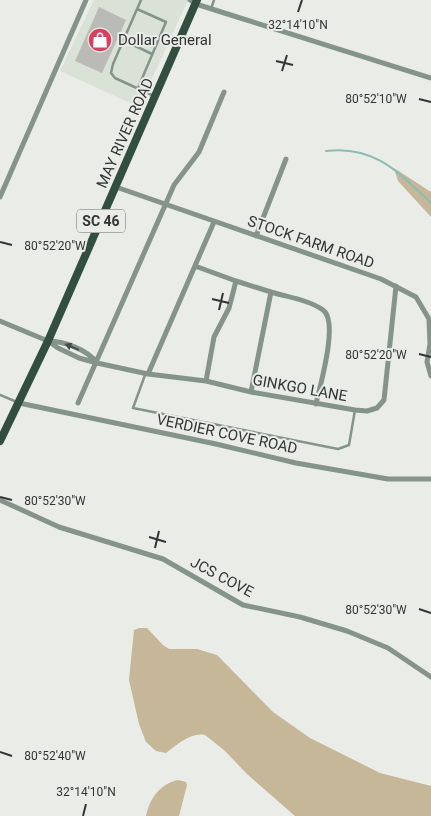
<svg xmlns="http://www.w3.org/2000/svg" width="431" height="816" font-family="Roboto,sans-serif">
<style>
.built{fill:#dae1d6}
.green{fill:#c6b798}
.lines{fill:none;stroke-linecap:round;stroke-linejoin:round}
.stream{stroke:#8dbcb4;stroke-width:2}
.building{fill:#babbb6}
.lane{stroke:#85948b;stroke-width:2.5}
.street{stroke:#85948b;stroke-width:5}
.primary{stroke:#324e3f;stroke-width:8}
.oneway{fill:#484c49}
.ticks{fill:none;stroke:#333433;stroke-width:2}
.labels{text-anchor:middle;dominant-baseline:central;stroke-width:4;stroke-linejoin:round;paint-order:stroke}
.shield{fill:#e9ece7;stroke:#6a6b69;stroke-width:1}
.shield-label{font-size:14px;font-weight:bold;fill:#333433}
.poi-label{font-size:15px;fill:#333433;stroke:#e9ece7;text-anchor:start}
.street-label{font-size:15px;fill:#333433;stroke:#e9ece7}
.ticks-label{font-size:12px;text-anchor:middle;fill:#333433;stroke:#e9ece7;stroke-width:4;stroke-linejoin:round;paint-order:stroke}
</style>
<rect width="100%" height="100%" fill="#e9ece7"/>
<path class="built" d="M94,0h94l-49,107 -79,-36z"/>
<path class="green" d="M394,168l37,24v25l-33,-36z
M139,628h8l16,17 6,4h28l20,6 56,57 37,26 70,35 51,13v30h-136l-48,-42 -23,-24 -19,-15c-15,-3 -29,11 -39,18l-10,-2 -10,-9 -7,-18 -10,-44 5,-50z
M178,780l8,2 1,3 -8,31h-33c4,-18 14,-32 32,-36z"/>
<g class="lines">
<path class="stream" d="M326,151c49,-6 73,22 105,52"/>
</g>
<path class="building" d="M99,7l27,13 -24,53 -27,-12z"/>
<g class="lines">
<path class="lane" d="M141,0l-28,64 -2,9 4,5 39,18
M137,9l29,13 -28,66
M211,9l3,-9
M123,40l29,14
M145,375l-12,33 205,41 11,-4 6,-35
M0,395l17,7"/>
<path class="street" d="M190,0l6,4 41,13 194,61
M116,187l265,92 35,18 13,22 1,25 -3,18 4,14
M0,197l86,-197
M256,236l30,-77
M195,266l41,15 35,11 -20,100
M271,292c16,5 38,8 52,18 16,11 -3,76 -7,94
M0,321l48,20 10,7 21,10 18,5c-9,-13 -33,-22 -49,-22
M97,363l51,11 58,7 45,11 104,18 12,1 10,-3 7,-8 12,-114
M148,374l66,-152
M206,381l8,-44 15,-29 7,-27
M19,403l197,41 80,19 92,16h43
M78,403l96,-218 25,-33 25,-60
M0,500l59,27 104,32 80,46 57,12 47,14 41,17 43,29"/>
<path class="primary" d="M0,441l48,-100 149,-341"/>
</g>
<defs><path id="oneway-solid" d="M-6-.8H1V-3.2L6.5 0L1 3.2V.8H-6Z" transform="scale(1.25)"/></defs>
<use class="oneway" href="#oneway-solid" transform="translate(72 347) rotate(-157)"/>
<path class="ticks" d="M298,12l4,-12M276,61l17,4M282,71l5,-16M419,99l12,3M0,242l12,3M212,299l17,4M219,310l4,-17M419,354l12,3M0,497l12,3M149,537l17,5M155,548l4,-17M419,609l12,4M0,752l12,4M83,816l3,-12"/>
<defs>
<g id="shop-disc" transform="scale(1.25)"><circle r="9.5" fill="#d34360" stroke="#e9ece7"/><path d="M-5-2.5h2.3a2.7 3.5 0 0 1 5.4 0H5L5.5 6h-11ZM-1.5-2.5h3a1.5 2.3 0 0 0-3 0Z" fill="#fff"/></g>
</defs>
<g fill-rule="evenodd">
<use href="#shop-disc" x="100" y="40"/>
</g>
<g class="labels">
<rect class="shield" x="77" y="209.5" width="48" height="23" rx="4"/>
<g class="shield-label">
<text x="101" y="221">SC 46</text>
</g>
<g class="poi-label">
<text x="118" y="40">Dollar General</text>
</g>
<g class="street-label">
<text transform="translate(125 133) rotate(-66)">MAY RIVER ROAD</text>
<text transform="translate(311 242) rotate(19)">STOCK FARM ROAD</text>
<text transform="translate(300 388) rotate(10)">GINKGO LANE</text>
<text transform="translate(227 434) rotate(12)">VERDIER COVE ROAD</text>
<text transform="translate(222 577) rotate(28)">JCS COVE</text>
</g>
</g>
<g class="ticks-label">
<text x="298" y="29">32°14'10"N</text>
<text x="376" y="103">80°52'10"W</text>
<text x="55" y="250">80°52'20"W</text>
<text x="376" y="359">80°52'20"W</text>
<text x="55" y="505">80°52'30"W</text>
<text x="376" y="614">80°52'30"W</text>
<text x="55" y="760">80°52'40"W</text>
<text x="86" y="796">32°14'10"N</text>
</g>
</svg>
